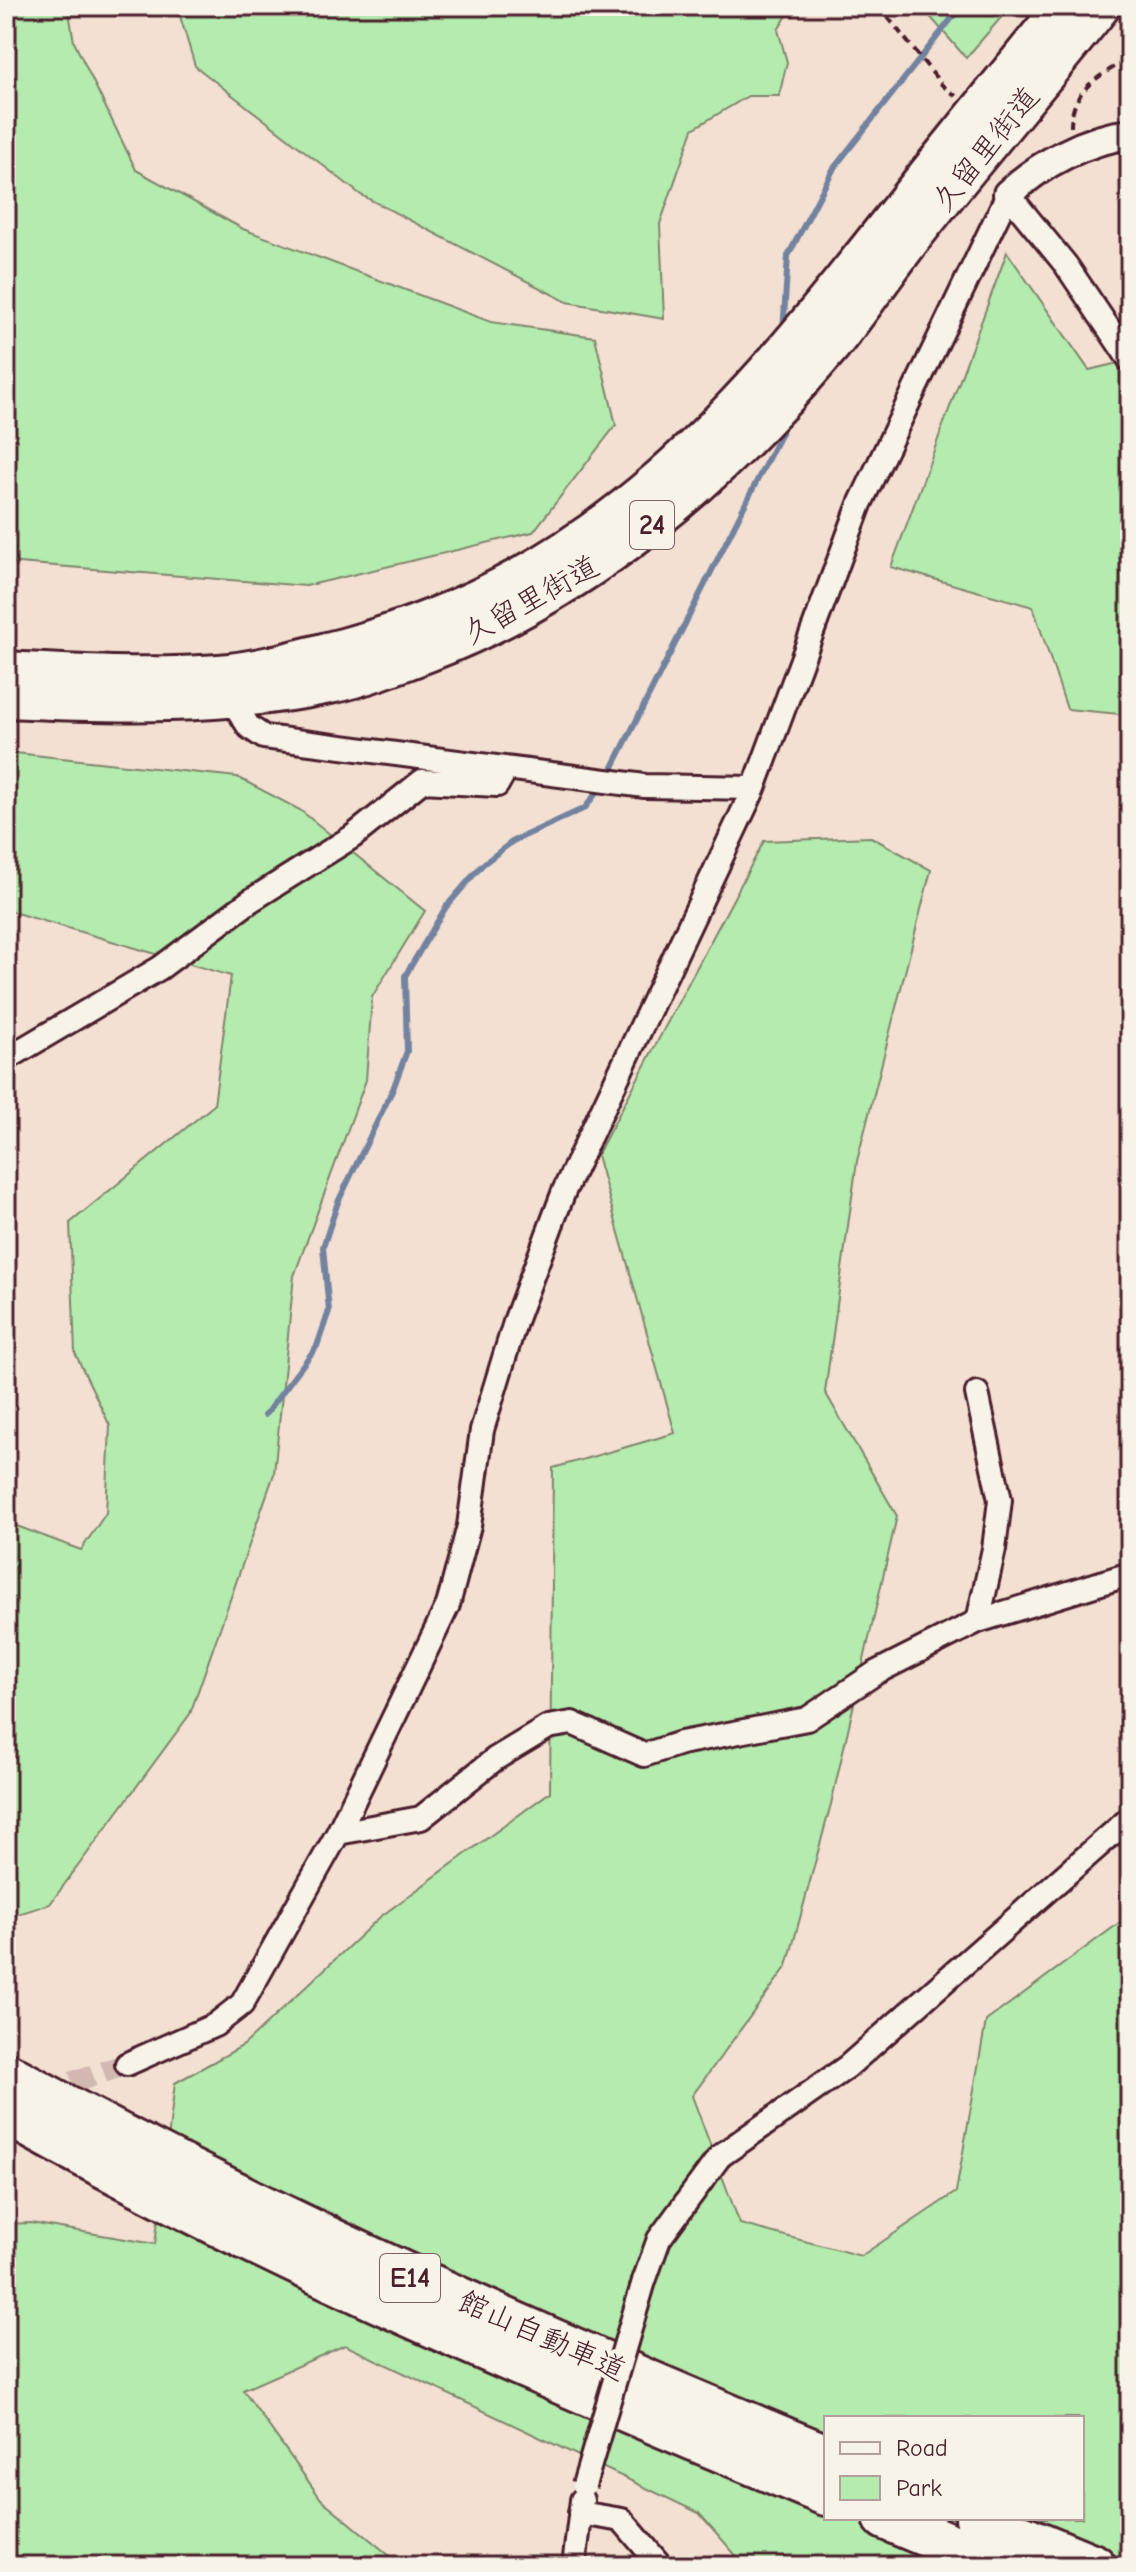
<svg xmlns="http://www.w3.org/2000/svg" width="1136" height="2572" font-family="'Comic Neue','Klee One',sans-serif">
<style>
.green{fill:#b4ebae;stroke:#7f856c;stroke-width:2;fill-rule:evenodd}
.lines{fill:none;stroke-linecap:round;stroke-linejoin:round}
.stream{stroke:#73839f;stroke-width:6}
.minor-tunnel{stroke:#d1b9b1;stroke-width:22;stroke-dasharray:22 11;stroke-linecap:butt}
.minor-casing{stroke:#4a1f2b;stroke-width:28}
.tertiary-casing{stroke:#4a1f2b;stroke-width:34}
.primary-casing{stroke:#4a1f2b;stroke-width:42}
.motorway-casing{stroke:#4a1f2b;stroke-width:48}
.path{stroke:#4a1f2b;stroke-width:4;stroke-dasharray:8 6;stroke-linecap:butt}
.minor{stroke:#f7f3e8;stroke-width:22}
.tertiary{stroke:#f7f3e8;stroke-width:28}
.primary{stroke:#f7f3e8;stroke-width:36}
.motorway{stroke:#f7f3e8;stroke-width:42}
.minor-bridge-casing{stroke:#4a1f2b;stroke-width:28;stroke-linecap:butt}
.minor-bridge{stroke:#f7f3e8;stroke-width:22}
.labels{text-anchor:middle;dominant-baseline:central;stroke-width:8;stroke-linejoin:round;paint-order:stroke}
.shield{fill:#f7f3e8;stroke:#7e5f64;stroke-width:2}
.shield-label{font-size:28px;font-weight:bold;fill:#4a1f2b}
.street-label{font-size:30px;fill:#4a1f2b;stroke:#f7f3e8}
</style>
<rect width="100%" height="100%" fill="#f3e0d2"/>
<filter id="ink" filterUnits="userSpaceOnUse"><feTurbulence type="fractalNoise" baseFrequency=".0125" numOctaves="2"/><feDisplacementMap in="SourceGraphic" scale="16" xChannelSelector="R" yChannelSelector="G"/><feConvolveMatrix kernelMatrix="1 2 1 2 8 2 1 2 1" color-interpolation-filters="sRGB"/></filter>
<g filter="url(#ink)">
<path class="green" d="M6,6h62l6,36 62,128 107,59 248,93 104,15 21,88 -83,107 -227,54 -300,-24z
M177,6h616l-15,24 9,32 -8,34h-31l-55,33 -33,95 4,95 -97,-17 -206,-107 -166,-129z
M921,6h90l-45,52z
M1007,252l82,118 41,-10v355l-63,-6 -34,-102 -142,-40z
M6,752l231,25 63,33 125,101 -53,86 -6,83 -72,196 -20,198 -84,240 -140,190 -44,14v-396l75,28 25,-37 4,-87 -35,-73 -5,-130 144,-118 17,-129 -225,-66z
M871,837l60,33 -74,291 -32,231 72,124 -66,288 -44,162 -95,130 48,128 121,32 95,-64 30,-171 144,-106v651h-385l-46,-53 -354,-168 -102,45 78,109 81,67h-396v-342l25,-1 124,21 20,-161 69,-38 136,-128 170,-125 3,-324 122,-35 -78,-278 167,-314zM826,2418h256v100h-256z"/>
<g class="lines">
<path class="stream" d="M1114,7l16,8
M783,332l5,-76 46,-88 118,-150 13,-12
M609,775l173,-344v-8
M265,1415l52,-69 12,-35 -6,-64 15,-45 55,-113 14,-38 -2,-75 41,-69 36,-42 31,-24 72,-33 18,-24"/>
<path class="minor-tunnel" d="M41,2093l86,-29"/>
<g class="minor-casing">
<path id="minor" d="M231,699l18,28 15,10 381,49 109,2
M6,1059l154,-91 90,-67 102,-64 70,-56 75,4 9,-16
M977,1393l23,107 -6,49 -16,72
M338,1833l83,-15 74,-59 53,-32 24,-4 72,32 37,-12 126,-24 70,-47 101,-51 152,-47
M127,2064l88,-39 27,-21 96,-171 110,-228 21,-79 13,-96 34,-111 48,-128 190,-403 106,-284 148,-310 58,71 64,95
M644,2281l15,-42 61,-83 127,-89 283,-249
M580,2513l42,7 39,46
M574,2566l8,-66"/>
</g>
<g class="tertiary-casing">
<path id="tertiary" d="M1008,194c32,-30 78,-55 122,-60"/>
</g>
<g class="primary-casing">
<path id="primary" d="M6,670c70,4 142,8 213,3 40,-3 84,-16 124,-26 263,-71 396,-234 557,-439 54,-68 109,-135 163,-202
M6,699c107,5 218,8 324,-14 33,-7 67,-20 98,-32 162,-63 292,-174 403,-306 32,-39 60,-82 92,-122 58,-73 120,-145 179,-219"/>
</g>
<g class="motorway-casing">
<path id="motorway" d="M6,2074c265,146 541,267 820,382
M6,2113c263,147 541,266 820,381
M885,2518l116,48
M977,2518l117,48"/>
</g>
<path class="path" d="M879,6l63,79 14,11
M1071,127c0,-39 29,-51 59,-69"/>
<use href="#minor" class="minor"/>
<use href="#tertiary" class="tertiary"/>
<use href="#primary" class="primary"/>
<use href="#motorway" class="motorway"/>
<g class="minor-bridge-casing">
<path id="minor-bridge" d="M584,2485l60,-204"/>
</g>
<use href="#minor-bridge" class="minor-bridge"/>
</g>
</g>
<g class="labels">
<g class="shield">
<rect x="630" y="501" width="44" height="48" rx="6"/>
<rect x="380" y="2254" width="60" height="48" rx="6"/>
</g>
<g class="shield-label">
<text x="652" y="525">24</text>
<text x="410" y="2278">E14</text>
</g>
<g class="street-label">
<text transform="translate(986 149) rotate(-51)">久留里街道</text>
<text transform="translate(531 600) rotate(-29)">久留里街道</text>
<text transform="translate(542 2336) rotate(24)">館山自動車道</text>
</g>
</g>
<rect width="1136" height="2572" fill="none" stroke="#f7f3e8" stroke-width="32"/>
<rect x="16" y="16" width="1104" height="2540" fill="none" stroke="#4a1f2b" stroke-width="3" filter="url(#ink)"/>
<rect x="824" y="2416" width="260" height="104" fill="#f7f3e8" stroke="#b29e9c" stroke-width="2"/>
<rect x="840" y="2442" width="40" height="12" fill="#f7f3e8" stroke="#b29e9c" stroke-width="2"/>
<text x="896" y="2456" font-size="24" fill="#4a1f2b">Road</text>
<rect x="840" y="2476" width="40" height="24" fill="#b4ebae" stroke="#b29e9c" stroke-width="2"/>
<text x="896" y="2496" font-size="24" fill="#4a1f2b">Park</text>
</svg>
